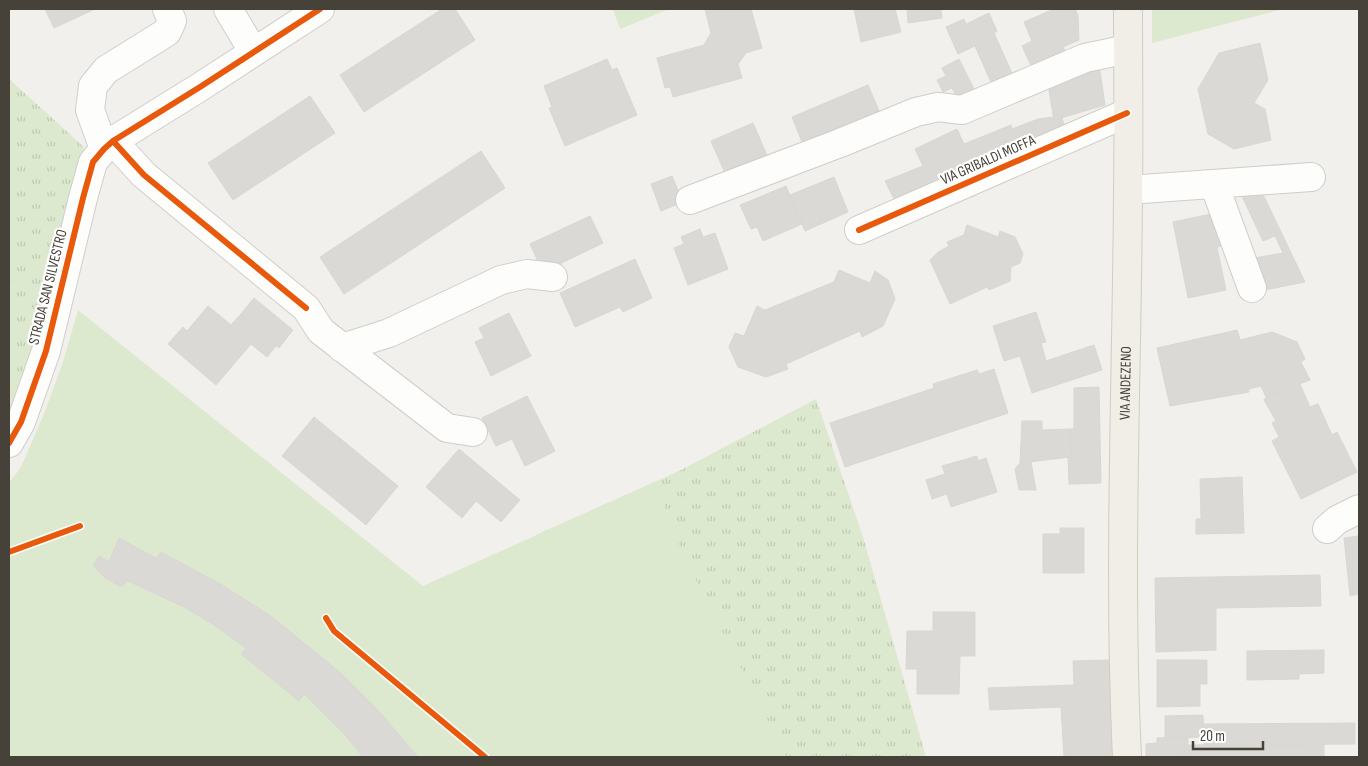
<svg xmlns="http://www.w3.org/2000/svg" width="1368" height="766" font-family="'Sofia Sans Condensed',sans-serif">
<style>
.grass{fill:url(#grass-tufts)}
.park{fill:#dde9cf}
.building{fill:#dbd9d5;stroke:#d9d7d2}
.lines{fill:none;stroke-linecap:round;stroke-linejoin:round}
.minor-casing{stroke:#cfceca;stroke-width:30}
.major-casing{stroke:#d2ccbc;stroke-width:30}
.minor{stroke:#fdfdfc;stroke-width:28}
.major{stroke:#f0eee6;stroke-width:28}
.cycleway-casing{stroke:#fff;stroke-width:9}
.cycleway{stroke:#e8590c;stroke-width:6}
.labels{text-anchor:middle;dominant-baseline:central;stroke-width:4.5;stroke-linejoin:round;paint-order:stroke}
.street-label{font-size:15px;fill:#474239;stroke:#fff}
</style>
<defs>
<pattern id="grass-tufts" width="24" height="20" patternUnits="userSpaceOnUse" patternTransform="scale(1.25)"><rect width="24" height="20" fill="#dde9cf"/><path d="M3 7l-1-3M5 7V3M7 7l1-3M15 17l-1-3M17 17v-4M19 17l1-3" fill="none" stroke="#bfc9b2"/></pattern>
</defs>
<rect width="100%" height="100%" fill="#f1f0ec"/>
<path class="grass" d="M9,79l75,68 -15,62 -16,75 -32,102 -12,32z
M816,399l47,138 63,220h-435l45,-222 145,-65z"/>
<path class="park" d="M613,9h56l-49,20z
M1152,9h132l-132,34z
M78,310l345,276 232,-104 26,69 106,206h-778v-274l12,-16 23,-53 19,-52z"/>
<path class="building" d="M45,9h50l-41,19z
M442,9h13l20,31 -111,72 -24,-37z
M705,9h46l11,39 -16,5 -8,11 4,14 -69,19 -3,-10 -5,1 -8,-30 47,-13 7,-12z
M854,9h41l6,23 -40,10z
M907,9h34l1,9 -34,5z
M1054,9h21l3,6 1,25 -16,7 6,12 -34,15 -13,-28 10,-5 -8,-19z
M989,13l8,18 -3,2 21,47 -21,9 -19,-43 -17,8 -12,-27 18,-8 2,5z
M1260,43l8,37 -14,23 11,6 6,31 -37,9 -26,-15 -10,-45 21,-36z
M607,59l5,11 5,-2 20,47 -72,31 -16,-38 3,-1 -8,-21z
M959,59l19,38 -17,8 -9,-17 -9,4 -6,-12 9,-4 -4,-8z
M1099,65l6,40 -51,15 -7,-41z
M868,85l14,33 -76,34 -14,-35z
M310,96l25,37 -102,67 -25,-37z
M1054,117v3l8,-2 3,9 -47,21 -6,-19 26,-10z
M753,123l17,39 -42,18 -17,-39z
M1011,125l7,23 -124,51 -9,-18 38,-15 -8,-17 42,-20 7,15z
M481,151l24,37 -161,106 -24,-37z
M672,176l11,26 -22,9 -10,-27z
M834,177l14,35 -43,19 -15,-36z
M786,186l16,38 -39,17 -6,-14 -6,2 -11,-24z
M1259,186l46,96 -45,9 -6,-33 29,-5 -8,-17 -12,5 -22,-47z
M1216,213l9,32 -8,2 9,43 -38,8 -15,-76z
M590,216l13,27 -60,29 -13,-28z
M967,225l31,12 2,-6 15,6 8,17 -3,9 -9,4 -1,14 -21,9 -2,-3 -37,17 -20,-44 8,-8 11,-6 -2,-4 17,-7z
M700,229l3,8 12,-4 13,36 -40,16 -14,-37 10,-4 -3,-7z
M635,259l17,39 -29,14 -3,-5 -45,20 -15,-34z
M839,270l31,13 5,-12 13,9 7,19 -12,27 -21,11 -2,-6 -74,33 2,5 -22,8 -28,-10 -9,-20 6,-14 9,3 13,-30 8,4 69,-28z
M254,298l39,32 -14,18 -39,-33z
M208,306l23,19 9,-10 36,31 -9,11 -16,-13 -35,41 -48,-41 15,-17 4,4z
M1036,312l10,30 -5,1 5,18 48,-16 8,25 -70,23 -12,-37 -16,5 -11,-35z
M509,313l22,43 -40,20 -16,-34 9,-4 -5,-10z
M1237,330l3,10 32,-8 25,10 8,17 -4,3 9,18 -44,17 -5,-11 -12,3v3l-79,14 -13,-58z
M994,369l14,44 -163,54 -15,-44 104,-35 -1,-4 44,-14 2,4z
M1300,384l10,23 8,-3 14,31 5,-3 20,40 -56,27 -29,-58 7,-4 -7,-14 4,-2 -12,-21 2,-3z
M1099,387l2,96 -32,1 -1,-27h3l-1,-28h4v-41z
M527,396l28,55 -30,15 -13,-27 -16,7 -14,-28z
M314,417l84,69 -32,39 -84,-69z
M1022,421h20v9l28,-1 1,28 -51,6z
M459,449l61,51 -19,22 -25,-21 -14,17 -36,-31z
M977,456l1,5 8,-3 11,34 -46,15 -4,-13 -15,5 -6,-19 19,-6 -3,-8z
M1031,462l5,28h-17l-4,-21 5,-6z
M1242,477l2,56 -48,1v-15h5l-1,-40z
M1060,528h24v45h-41v-39h17z
M1359,536v58l-9,2 -6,-58z
M119,538l37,20 5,-6 61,33 49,31 71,58 34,34 42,49h-55l-17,-21 -42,-42 -5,7 -58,-47 5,-6 -32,-23 -30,-18 -56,-26 -7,6 -17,-10 -11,-12 6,-9 10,6z
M1320,575l1,31 -105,2v42l-60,2 -1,-74z
M933,612h42v44h-15l-1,38h-42v-25h-11l1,-38h26z
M1324,650v23l-25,1v5l-52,1v-29z
M1109,660l4,97h-49l-3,-50 -71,3 -2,-22 86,-3 -1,-24z
M1157,660h50v24h-7v22l-43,1z
M1203,715l1,22 -39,1v-22z
M1355,723v21l-151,1v-21z
M1188,737v8h-4v12h-38v-13l11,-1v-5z
M1324,744v13h-140v-12z"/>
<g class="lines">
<g class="minor-casing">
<path id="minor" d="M228,9l25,42
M113,141l31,34 162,133 15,23 126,97 26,4
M104,149l-14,-39 3,-24 13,-16 61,-38 5,-11 -5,-12
M1214,184l38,104
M1128,190l183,-13
M690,200l150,-57 76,-31 22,-5 24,3 123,-52 43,-9
M859,230l268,-117
M342,348l47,-15 112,-53 26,-6 26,3
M9,443l12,-21 25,-71 37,-153 10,-36 11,-13 9,-8 87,-54 120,-78
M1327,529l10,-9 22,-11"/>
</g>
<g class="major-casing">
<g id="major">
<path id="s1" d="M1127,757c-9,-189 0,-378 1,-567 1,-60 0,-121 0,-181"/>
</g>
</g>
<use href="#minor" class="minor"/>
<use href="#major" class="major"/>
<g class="cycleway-casing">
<path id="cycleway" d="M113,141l31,34 162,133
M859,230l268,-117
M9,443l12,-21 25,-71 37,-153 10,-36 11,-13 9,-8 87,-54 120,-78
M9,552l71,-26
M326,618l8,13 151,126"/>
</g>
<use href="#cycleway" class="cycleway"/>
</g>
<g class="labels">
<g class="street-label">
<text transform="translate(988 160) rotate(-24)">VIA GRIBALDI MOFFA</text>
<text transform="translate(48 287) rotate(-76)">STRADA SAN SILVESTRO</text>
<text stroke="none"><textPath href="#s1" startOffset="374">VIA ANDEZENO</textPath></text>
</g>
</g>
<rect width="1368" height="766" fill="none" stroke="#474239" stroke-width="20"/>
<path d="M1193 741v8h70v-8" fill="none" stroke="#474239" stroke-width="2.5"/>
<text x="1200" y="741" font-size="15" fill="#474239" stroke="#ffffff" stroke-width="4" paint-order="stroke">20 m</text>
</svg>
